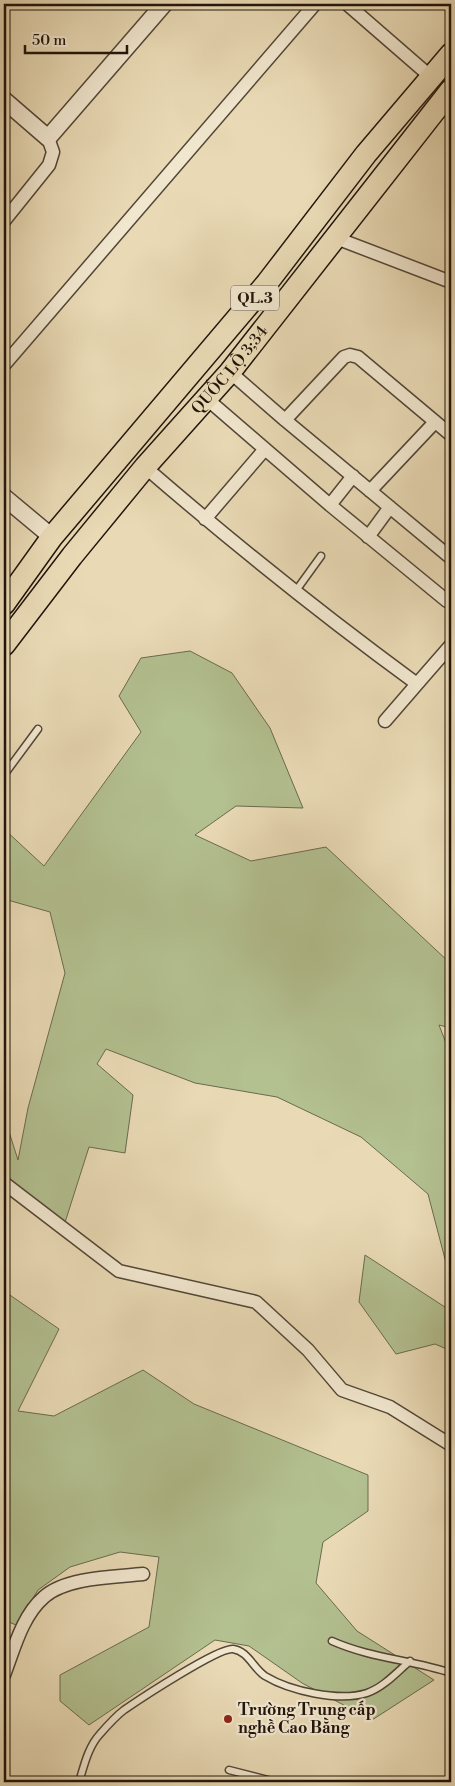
<svg xmlns="http://www.w3.org/2000/svg" width="455" height="1786" font-family="'Libre Bodoni',serif">
<style>
.green{fill:#b3c090;stroke:#6a6a4e}
.lines{fill:none;stroke-linecap:round;stroke-linejoin:round}
.service-casing{stroke:#524636;stroke-width:9}
.minor-casing{stroke:#524636;stroke-width:15}
.tertiary-casing{stroke:#524636;stroke-width:19}
.trunk-casing{stroke:#20140b;stroke-width:24}
.service{stroke:#f1e7cf;stroke-width:6}
.minor{stroke:#f1e7cf;stroke-width:12}
.tertiary{stroke:#f1e7cf;stroke-width:16}
.trunk{stroke:#e9dab5;stroke-width:21}
.poi-dot{fill:#8f2418;stroke:#f1e7cf;stroke-width:2}
.labels{text-anchor:middle;dominant-baseline:central;stroke-width:4.5;stroke-linejoin:round;paint-order:stroke}
.shield{fill:#f1e7cf;stroke:#5f5346;stroke-width:1}
.shield-label{font-size:15px;font-weight:bold;fill:#20140b}
.street-label{font-size:16px;fill:#20140b;stroke:#f1e7cf}
.poi-label{font-size:16px;font-weight:bold;fill:#20140b;stroke:#f1e7cf;text-anchor:start}
</style>
<rect width="100%" height="100%" fill="#e9dab5"/>
<filter id="stains"><feTurbulence type="fractalNoise" baseFrequency=".004" numOctaves="4"/><feColorMatrix values="0 0 0 0 .2 0 0 0 0 .09 0 0 0 0 .02 0 0 0 .5 -.17"/></filter>
<radialGradient id="worn" r=".72"><stop offset=".6" stop-color="#630" stop-opacity="0"/><stop offset="1" stop-color="#630" stop-opacity=".3"/></radialGradient>
<path class="green" d="M190,651l42,22 38,55 33,80 -67,-2 -41,29 56,26 75,-14 125,117v64l-12,-3 12,31v226l-23,-88 -67,-57 -84,-40 -82,-14 -89,-34 -9,15 36,31 -8,58 -36,-6 -28,88 -57,-51v-68l14,44 10,-52 37,-135 -15,-61 -46,-13v-70l40,37 97,-134 -22,-36 22,-38z
M365,1255l86,56v40l-16,-7 -39,10 -37,-52z
M4,1291l55,38 -41,82 36,5 89,-46 51,34 174,71v36l-45,31 -7,41 41,48 77,49 -62,40 -70,-37 -53,-37 -34,-6 -126,85 -29,-24v-26l89,-48 10,-70 -39,-5 -50,15 -32,23 -22,35 -12,-5z"/>
<g class="lines">
<g class="service-casing">
<path id="service" d="M295,592l26,-36
M4,775l34,-46
M332,1641c38,17 80,19 119,32
M229,1770l47,12
M79,1782c5,-16 9,-35 21,-48 7,-8 16,-18 24,-24 16,-11 95,-63 109,-61 15,2 20,19 32,27 25,15 74,26 102,17 17,-6 30,-21 43,-32"/>
</g>
<g class="minor-casing">
<path id="minor" d="M347,4l84,73
M4,221l45,-56 4,-13 -5,-14
M336,238l115,44
M4,365l311,-361
M230,372l55,48 166,138
M207,399l123,106 117,96
M285,420l59,-63 6,-2 8,2 93,78
M145,467c88,76 179,149 272,217l34,-39
M370,491l65,-69
M330,505l23,-29
M205,519l60,-70
M368,537l22,-30
M385,721l32,-37
M4,1183l115,88 137,31 52,48 34,40 48,17 61,38
M4,1675c10,-26 18,-59 40,-78 22,-20 71,-20 99,-23"/>
</g>
<g class="tertiary-casing">
<path id="tertiary" d="M4,100l44,38 116,-134
M4,497l48,40"/>
</g>
<g class="trunk-casing">
<g id="trunk">
<path d="M4,604l48,-67 215,-254 99,-129 85,-100"/>
<path id="s1" d="M4,645l68,-89 73,-89 85,-95 221,-282"/>
</g>
</g>
<use href="#service" class="service"/>
<use href="#minor" class="minor"/>
<use href="#tertiary" class="tertiary"/>
<use href="#trunk" class="trunk"/>
</g>
<circle class="poi-dot" cx="228" cy="1719" r="5"/>
<g class="labels">
<rect class="shield" x="231" y="285.5" width="48" height="25" rx="4"/>
<g class="shield-label">
<text x="255" y="298">QL.3</text>
</g>
<g class="street-label">
<text stroke="none"><textPath href="#s1" startOffset="356">QUỐC LỘ 3;34</textPath></text>
</g>
<g class="poi-label">
<text x="238" y="1710">Trường Trung cấp<tspan x="238" dy="18">nghề Cao Bằng</tspan></text>
</g>
</g>
<rect width="455" height="1786" fill="none" stroke="#e9dab5" stroke-width="20"/>
<rect x="5" y="5" width="445" height="1776" fill="none" stroke="#20140b" stroke-width="2.5"/>
<rect x="10" y="10" width="435" height="1766" fill="none" stroke="#20140b"/>
<path d="M25 45v8h102v-8" fill="none" stroke="#20140b" stroke-width="2.5"/>
<text x="32" y="45" font-size="15" fill="#20140b" stroke="#f1e7cf" stroke-width="4" paint-order="stroke">50 m</text>
<rect width="100%" height="100%" filter="url(#stains)"/>
<rect width="100%" height="100%" fill="url(#worn)"/>
</svg>
